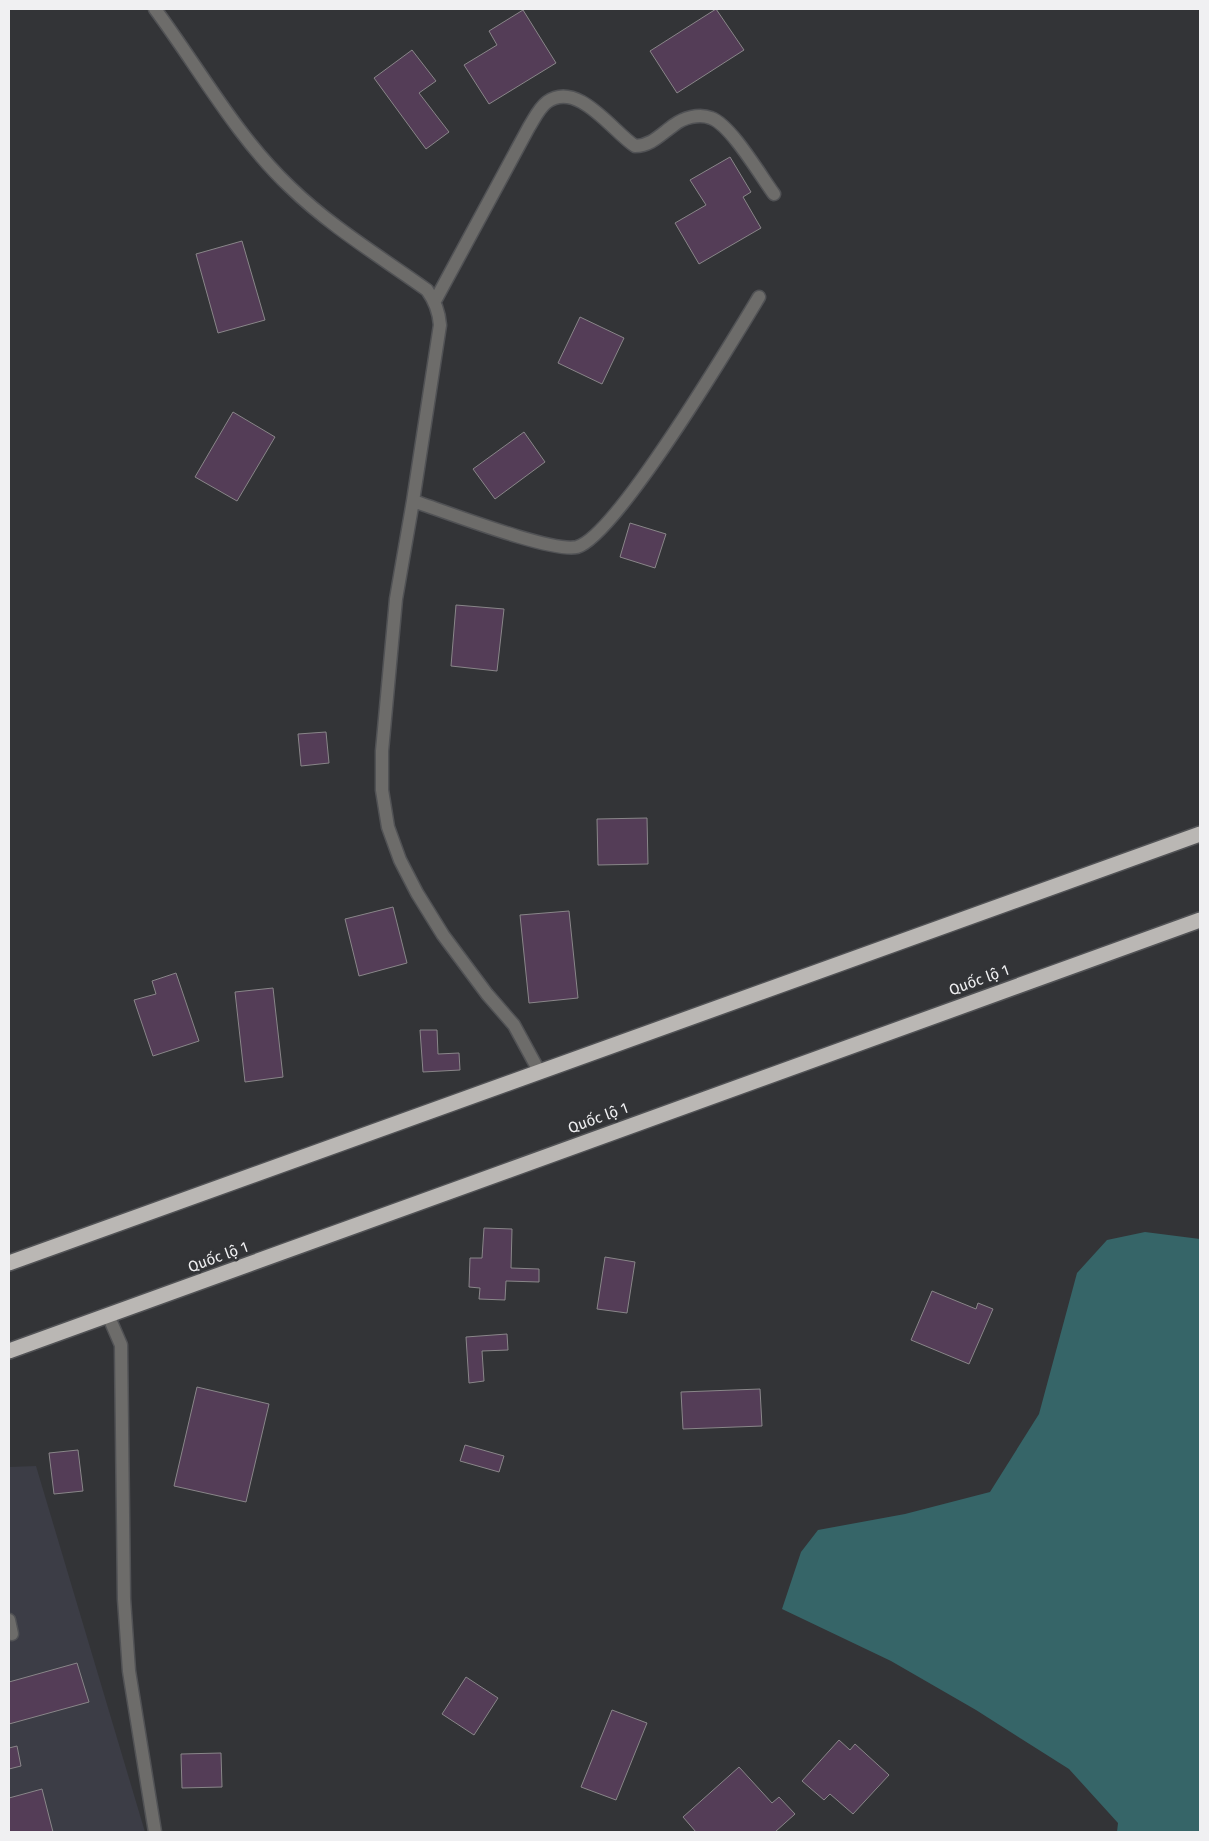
<svg xmlns="http://www.w3.org/2000/svg" width="1209" height="1841" font-family="'Fira Sans',sans-serif">
<style>
.built{fill:#3c3d46}
.water{fill:#366568}
.building{fill:#543d57;stroke:#898689}
.lines{fill:none;stroke-linecap:round;stroke-linejoin:round}
.lane-casing{stroke:#515255;stroke-width:15}
.street-casing{stroke:#515255;stroke-width:15}
.highway-casing{stroke:#515255;stroke-width:18}
.lane{stroke:#6d6c6a;stroke-width:12}
.street{stroke:#6d6c6a;stroke-width:12}
.highway{stroke:#bab7b4;stroke-width:15}
.labels{text-anchor:middle;dominant-baseline:central;stroke-width:5;stroke-linejoin:round;paint-order:stroke}
.street-label{font-size:15px;fill:#f0f0f2;stroke:#333437}
</style>
<rect width="100%" height="100%" fill="#333437"/>
<path class="built" d="M36,1466l109,366h-136v-365z"/>
<path class="water" d="M1145,1232l55,7v593h-83l1,-9 -49,-54 -93,-59 -85,-49 -109,-52 19,-57 17,-22 87,-16 85,-22 49,-78 38,-141 30,-33z"/>
<path class="building" d="M716,9l28,41 -67,43 -27,-42z
M523,10l33,53 -67,41 -25,-39 33,-20 -8,-14z
M412,50l24,31 -17,12 30,39 -23,17 -52,-71z
M730,157l21,35 -8,5 18,31 -62,36 -24,-41 31,-18 -16,-25z
M242,241l23,79 -47,13 -22,-79z
M580,317l44,21 -22,46 -44,-21z
M233,412l42,25 -38,64 -42,-24z
M524,432l21,30 -50,37 -22,-30z
M630,523l36,11 -11,34 -35,-11z
M456,605l48,4 -7,62 -46,-5z
M326,732l3,31 -28,3 -3,-32z
M647,818l1,46 -50,1 -1,-46z
M393,907l14,56 -48,13 -14,-57z
M569,911l9,87 -49,5 -9,-88z
M176,973l23,68 -46,15 -19,-56 22,-6 -4,-13z
M273,988l10,89 -38,5 -10,-90z
M420,1030h17l1,24 21,-1 1,17 -37,2z
M484,1228l28,1 -1,39 28,1v13l-33,-1 -1,19 -26,-1 1,-11 -11,-1 1,-29h12z
M605,1257l30,5 -8,51 -30,-4z
M932,1291l44,18 2,-6 15,6 -24,55 -58,-24z
M507,1334l1,16 -26,1 2,30 -15,2 -3,-46z
M197,1387l72,17 -23,98 -72,-16z
M760,1389l2,37 -79,3 -2,-37z
M465,1445l39,11 -5,16 -39,-11z
M78,1450l5,41 -29,3 -5,-41z
M77,1663l12,39 -80,22v-42z
M466,1677l32,21 -24,37 -32,-21z
M612,1710l35,13 -31,77 -35,-13z
M839,1740l11,10 5,-6 34,31 -36,39 -23,-20 -6,6 -22,-19z
M17,1746l4,20 -12,3v-21z
M221,1753l1,34 -40,1 -1,-34z
M739,1767l33,36 7,-6 16,17 -20,18h-79l-13,-15z
M42,1789l11,43h-44v-34z"/>
<g class="lines">
<g class="lane-casing">
<path id="lane" d="M9,1620l3,14"/>
</g>
<g class="street-casing">
<path id="street" d="M155,9c44,59 81,127 135,178 41,40 91,70 137,103 8,11 12,21 13,35l-27,176 -17,98 -14,152v39l6,37 12,33 17,33 26,42 44,59 27,31 25,46
M435,301l94,-174c5,-8 10,-19 18,-25 31,-22 65,29 88,44 16,0 26,-12 39,-21 9,-7 25,-12 37,-7 20,7 49,57 63,76
M413,501c31,10 139,52 164,46 39,-11 156,-207 182,-250
M108,1315l13,30 3,254 5,72 26,161"/>
</g>
<g class="highway-casing">
<path id="highway" d="M9,1263l1191,-429
M9,1351l1191,-431"/>
</g>
<use href="#lane" class="lane"/>
<use href="#street" class="street"/>
<use href="#highway" class="highway"/>
</g>
<g class="labels">
<g class="street-label">
<text transform="translate(979 980) rotate(-20)">Quốc lộ 1</text>
<text transform="translate(598 1118) rotate(-20)">Quốc lộ 1</text>
<text transform="translate(218 1257) rotate(-20)">Quốc lộ 1</text>
</g>
</g>
<rect width="1209" height="1841" fill="none" stroke="#f0f0f2" stroke-width="20"/>
</svg>
